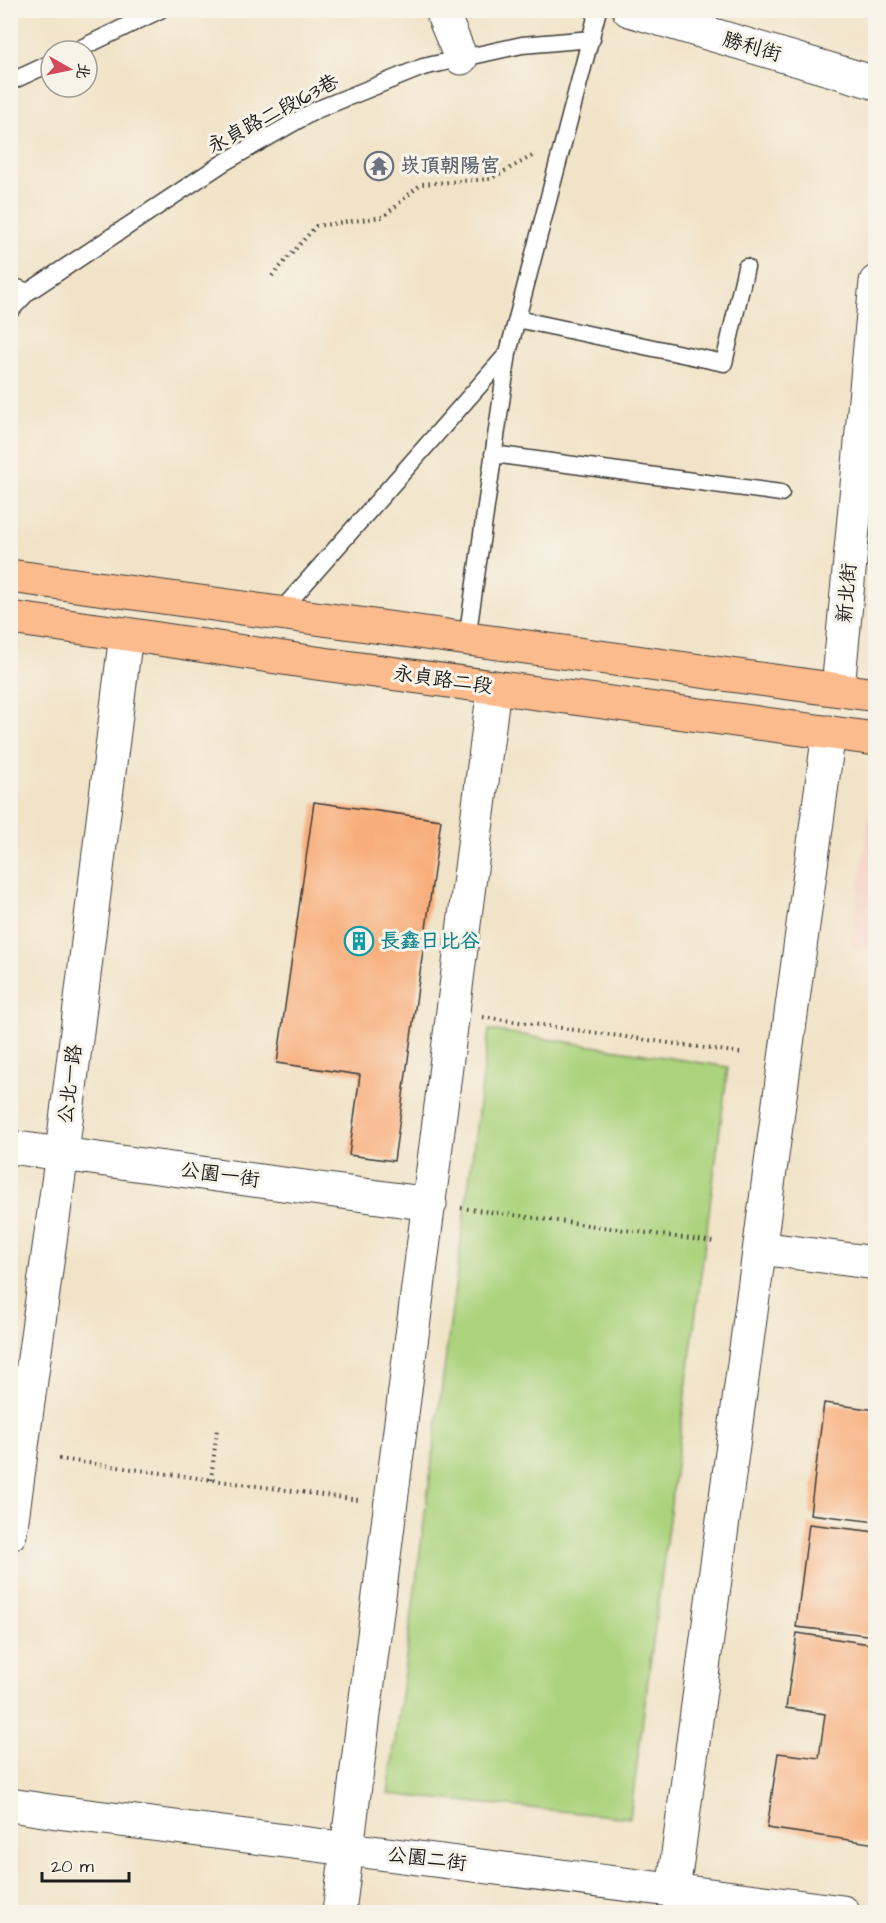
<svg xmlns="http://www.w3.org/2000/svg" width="886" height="1923" font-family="'Architects Daughter','LXGW WenKai TC',sans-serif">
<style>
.built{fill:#f5d2c3}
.green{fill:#abd37d;stroke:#64784c;stroke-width:1.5}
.building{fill:#f8ae7b}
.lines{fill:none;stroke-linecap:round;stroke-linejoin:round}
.service-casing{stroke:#3c3a36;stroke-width:19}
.minor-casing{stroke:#3c3a36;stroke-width:35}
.primary-casing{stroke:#3c3a36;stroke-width:35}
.path{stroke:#3c3a36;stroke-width:4;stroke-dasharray:1.5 4.5;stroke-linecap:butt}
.service{stroke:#fff;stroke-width:16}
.minor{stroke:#fff;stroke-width:33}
.primary{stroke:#fbbb8c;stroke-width:33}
.labels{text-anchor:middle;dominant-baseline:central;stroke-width:6;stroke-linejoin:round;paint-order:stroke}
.street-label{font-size:20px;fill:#1c1c1c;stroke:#f7f3e8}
.worship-label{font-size:20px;font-weight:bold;fill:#5b616d;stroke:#f7f3e8;text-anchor:start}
.culture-label{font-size:20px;font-weight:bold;fill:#0d838f;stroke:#f7f3e8;text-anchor:start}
</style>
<rect width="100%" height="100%" fill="#f7f3e8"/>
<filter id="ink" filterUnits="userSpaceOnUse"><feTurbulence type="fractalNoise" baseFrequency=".0167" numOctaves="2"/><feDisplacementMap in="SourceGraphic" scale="12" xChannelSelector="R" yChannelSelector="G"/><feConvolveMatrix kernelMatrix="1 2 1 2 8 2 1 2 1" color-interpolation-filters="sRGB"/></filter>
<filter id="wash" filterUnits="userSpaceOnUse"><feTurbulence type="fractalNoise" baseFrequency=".008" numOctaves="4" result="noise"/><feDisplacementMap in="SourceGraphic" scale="24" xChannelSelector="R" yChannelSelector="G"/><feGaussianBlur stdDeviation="1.35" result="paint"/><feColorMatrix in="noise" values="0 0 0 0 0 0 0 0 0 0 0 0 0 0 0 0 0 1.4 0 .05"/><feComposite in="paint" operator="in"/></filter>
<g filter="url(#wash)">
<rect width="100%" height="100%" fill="#f1e3c7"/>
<path class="built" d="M873,790l3,1 -1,159 -25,-3z"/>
<path class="green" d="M489,1030l239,37 -98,751 -242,-24z"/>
<g id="blocks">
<path class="building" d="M314,802l127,18 -47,341 -45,-6 11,-80 -83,-12z
M824,1403l52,7v112l-66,-8z
M809,1524l67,8v104l-80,-9z
M797,1633l79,12v199l-109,-16 11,-75 41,5 6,-44 -39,-6z"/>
</g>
</g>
<g filter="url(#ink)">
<use href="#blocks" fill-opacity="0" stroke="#3c3a36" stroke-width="1.5"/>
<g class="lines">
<g class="service-casing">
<path id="service" d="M75,51l85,-41
M10,82l41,-19
M10,285l18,7
M10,311l18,-19 195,-129 93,-53 107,-43 99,-22 70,-6
M517,319l207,44 22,-96
M493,454l288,39
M279,613l229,-260
M467,639l41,-286 90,-343"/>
</g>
<g class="minor-casing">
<path id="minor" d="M441,10l20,48
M629,10l247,73
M838,689l38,-407
M10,1147l420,57
M760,1248l116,15
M10,1534l52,-381 64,-519
M10,1805l47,7 786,100
M339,1912l155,-1225
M687,1912l-14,-21 156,-1159"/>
</g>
<g class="primary-casing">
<path id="primary" d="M10,576l866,119
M10,618l116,16 190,29 560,76"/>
</g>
<path class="path" d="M272,276l44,-50 67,-9 38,-33 69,-5 46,-25
M483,1017l258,36
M461,1208l253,34
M59,1459l300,41
M211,1480l6,-51"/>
<use href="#service" class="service"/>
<use href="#minor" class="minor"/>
<use href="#primary" class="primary"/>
</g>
</g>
<defs>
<g id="temple-ring" transform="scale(1.5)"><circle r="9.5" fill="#f7f3e8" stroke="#6b7280" stroke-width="1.5"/><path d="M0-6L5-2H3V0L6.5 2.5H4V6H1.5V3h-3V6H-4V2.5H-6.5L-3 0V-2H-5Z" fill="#6b7280"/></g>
<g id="building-ring" transform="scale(1.5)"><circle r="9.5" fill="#f7f3e8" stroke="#0f9aa8" stroke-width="1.5"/><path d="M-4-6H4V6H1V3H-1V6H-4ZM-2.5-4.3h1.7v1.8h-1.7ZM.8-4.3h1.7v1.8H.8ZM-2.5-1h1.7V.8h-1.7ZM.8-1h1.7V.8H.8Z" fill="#0f9aa8"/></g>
</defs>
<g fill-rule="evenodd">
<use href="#temple-ring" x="379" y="166"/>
<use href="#building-ring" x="359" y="941"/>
</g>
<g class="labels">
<g class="street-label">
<text transform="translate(752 47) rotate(16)">勝利街</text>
<text transform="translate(273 114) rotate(-28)">永貞路二段163巷</text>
<text transform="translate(847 593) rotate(-85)">新北街</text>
<text transform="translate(443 680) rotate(8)">永貞路二段</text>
<text transform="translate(70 1084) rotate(-83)">公北一路</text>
<text transform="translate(220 1175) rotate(8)">公園一街</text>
<text transform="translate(427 1859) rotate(7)">公園二街</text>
</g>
<g class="worship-label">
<text x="400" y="166">崁頂朝陽宮</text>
</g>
<g class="culture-label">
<text x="380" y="941">長鑫日比谷</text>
</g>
</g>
<rect width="886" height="1923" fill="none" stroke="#f7f3e8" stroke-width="36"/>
<g transform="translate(69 69) rotate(99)"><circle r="28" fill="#f7f3e8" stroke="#9f9d96" stroke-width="1.5"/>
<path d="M0-4.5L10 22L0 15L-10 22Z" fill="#d1495b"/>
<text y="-9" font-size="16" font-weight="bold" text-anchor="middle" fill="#1c1c1c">北</text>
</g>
<path d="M42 1872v9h87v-9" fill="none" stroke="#1c1c1c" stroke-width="3"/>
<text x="51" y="1872" font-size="18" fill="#1c1c1c" stroke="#f7f3e8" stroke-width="4.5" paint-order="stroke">20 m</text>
</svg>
